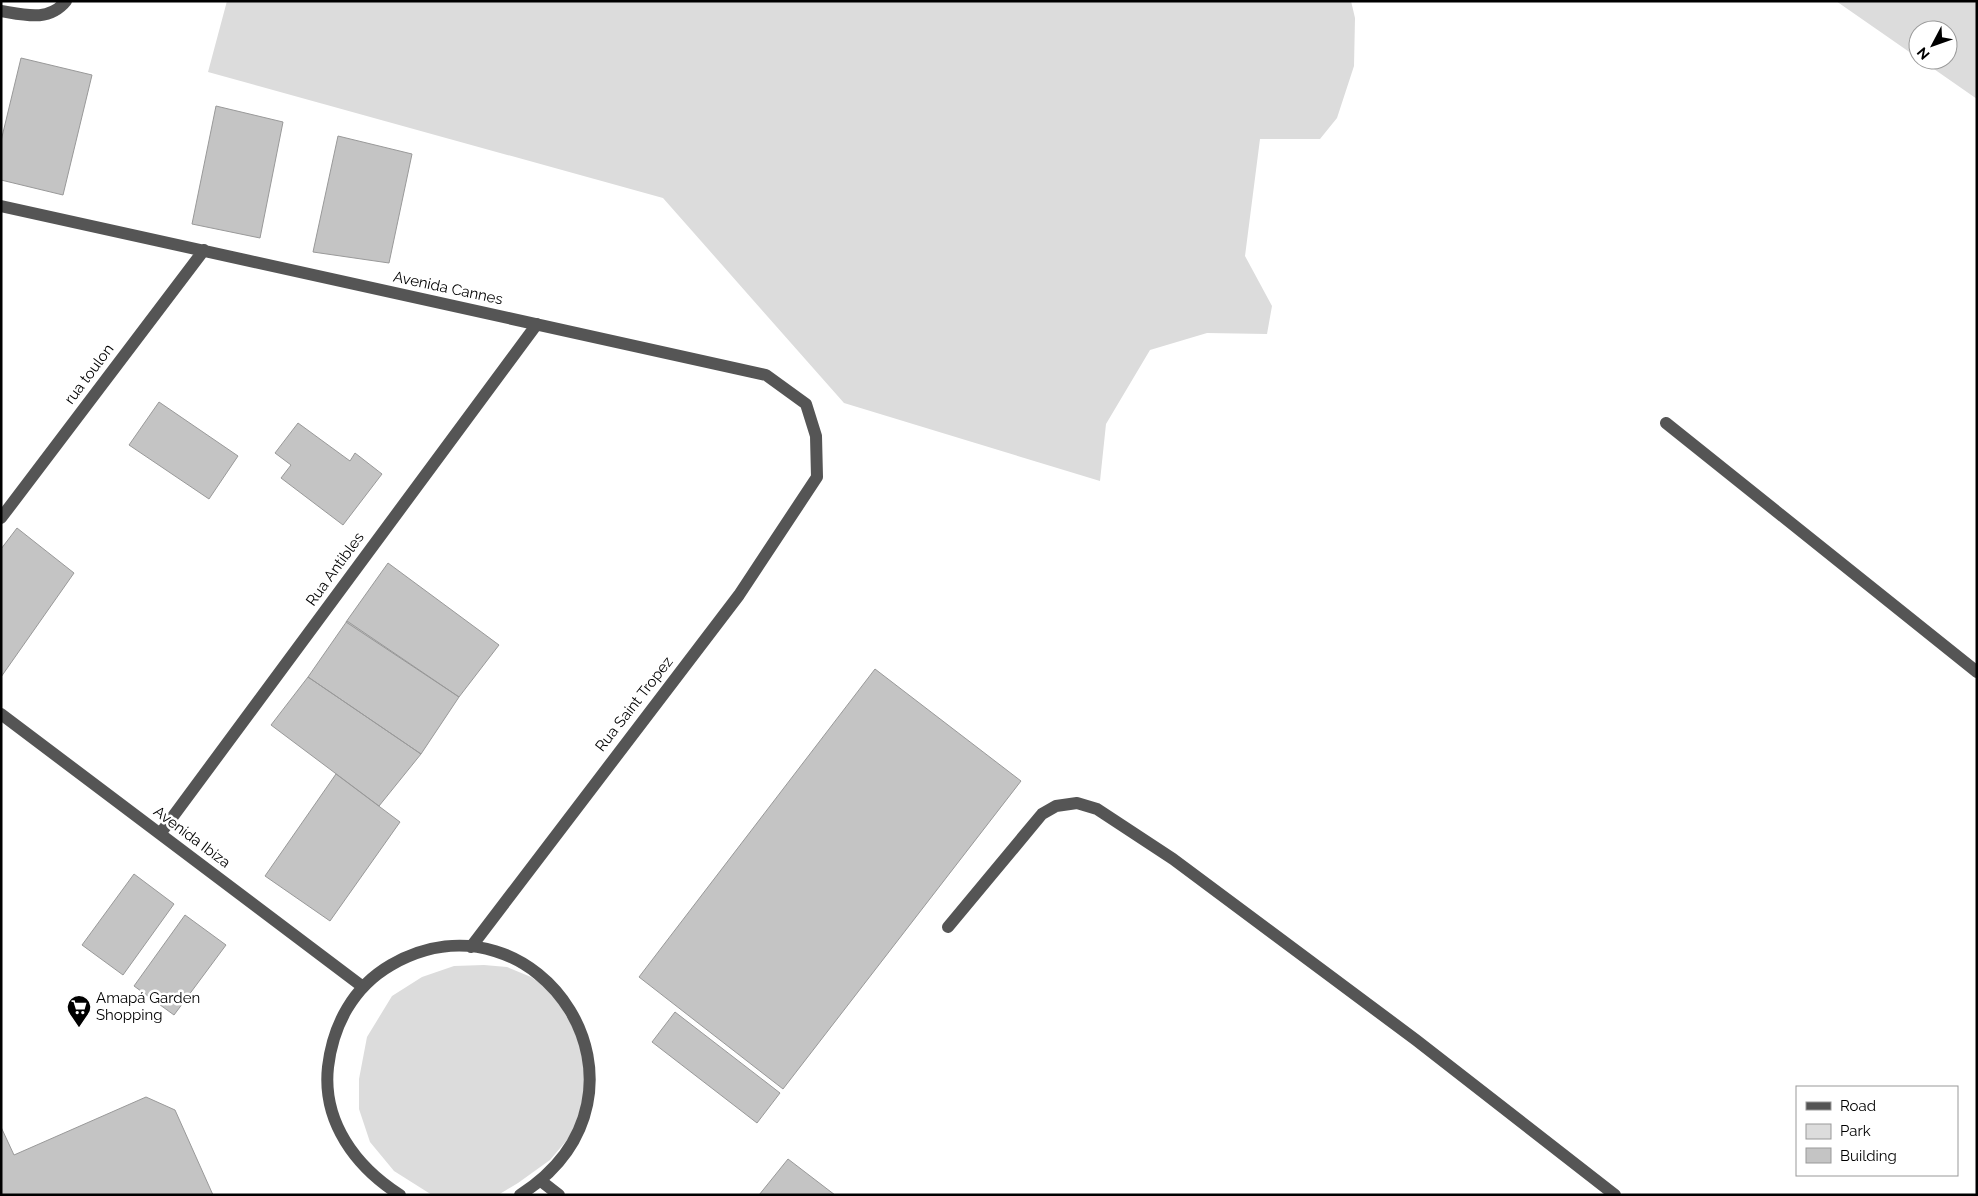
<svg xmlns="http://www.w3.org/2000/svg" width="1978" height="1196" font-family="Raleway,sans-serif">
<style>
.green{fill:#dcdcdc}
.building{fill:#c4c4c4;stroke:#999}
.lines{fill:none;stroke-linecap:round;stroke-linejoin:round}
.minor{stroke:#555;stroke-width:12}
.labels{text-anchor:middle;dominant-baseline:central;stroke-width:5;stroke-linejoin:round;paint-order:stroke}
.street-label{font-size:15px;fill:#000;stroke:#fff}
.poi-label{font-size:15px;fill:#000;stroke:#fff;text-anchor:start}
</style>
<rect width="100%" height="100%" fill="#fff"/>
<path class="green" d="M227,1h1124l4,17 -1,48 -17,52 -17,21h-60l-15,117 27,50 -5,28 -60,-1 -57,17 -44,74 -6,57 -256,-78 -181,-205 -455,-126z
M1836,1h141v98l-56,-39h27v-30h-30v28z
M484,965l23,2 24,10 13,9 16,19 13,23 10,25 2,42 -13,39 -22,26 -32,23 -20,12h-66l-38,-24 -24,-29 -11,-33v-30l8,-42 25,-41 30,-19 32,-11z"/>
<path class="building" d="M21,58l71,17 -29,120 -62,-15v-39z
M216,106l67,16 -23,116 -68,-14z
M338,136l74,18 -23,109 -76,-11z
M159,402l79,54 -29,43 -80,-54z
M298,423l52,38 5,-8 27,21 -39,51 -62,-47 10,-13 -16,-12z
M17,528l57,45 -73,104v-128z
M388,563l111,82 -40,52 -113,-75z
M347,621l112,76 -38,57 -113,-77z
M875,669l146,112 -238,308 -144,-112z
M308,677l113,77 -42,52 -108,-81z
M336,774l64,48 -70,99 -65,-45z
M134,874l40,30 -51,71 -41,-30z
M185,915l41,30 -52,70 -40,-29z
M675,1012l105,81 -23,30 -105,-81z
M146,1097l29,13 38,85h-212v-68l13,28z
M788,1159l47,36h-76z"/>
<g class="lines">
<path class="minor" d="M1,11c24,4 48,11 65,-10
M1,206l765,169 40,29 10,32 1,41 -78,118 -268,352
M1666,423l311,249
M1,518l203,-268
M1,714l362,273
M160,834l377,-510
M948,927l94,-113 14,-8 21,-3 20,6 76,50 243,181 199,155
M541,1181l18,14
M400,1195c-44,-28 -78,-73 -72,-128 5,-42 25,-80 63,-102 147,-84 287,128 129,230"/>
</g>
<defs>
<g id="supermarket-pin" transform="scale(1.25)"><path d="M0 17L-7.5 6A9.5 9.5 0 1 1 7.5 6Z" fill="#000" stroke="#fff"/><path d="M-6-5.5h2.5l.6 2H6L4.5 2H-2.5L-4.4-4H-6ZM-1.5 3.2a1.3 1.3 0 1 0 .1 0ZM3 3.2a1.3 1.3 0 1 0 .1 0Z" fill="#fff"/></g>
</defs>
<g fill-rule="evenodd">
<use href="#supermarket-pin" x="79" y="1007"/>
</g>
<g class="labels">
<g class="street-label">
<text transform="translate(448 288) rotate(12)">Avenida Cannes</text>
<text transform="translate(89 374) rotate(-53)">rua toulon</text>
<text transform="translate(335 569) rotate(-54)">Rua Antibles</text>
<text transform="translate(634 704) rotate(-52)">Rua Saint Tropez</text>
<text transform="translate(192 837) rotate(37)">Avenida Ibiza</text>
</g>
<g class="poi-label">
<text x="96" y="998">Amapá Garden<tspan x="96" dy="17">Shopping</tspan></text>
</g>
</g>
<rect width="1978" height="1196" fill="none" stroke="#000000" stroke-width="5"/>
<rect x="1796" y="1086" width="162" height="90" fill="#ffffff" stroke="#999999"/>
<rect x="1806" y="1102" width="25" height="8" fill="#555555" stroke="#999999"/>
<text x="1840" y="1111" font-size="15" fill="#000000">Road</text>
<rect x="1806" y="1124" width="25" height="15" fill="#dcdcdc" stroke="#999999"/>
<text x="1840" y="1136" font-size="15" fill="#000000">Park</text>
<rect x="1806" y="1148" width="25" height="15" fill="#c4c4c4" stroke="#999999"/>
<text x="1840" y="1161" font-size="15" fill="#000000">Building</text>
<g transform="translate(1933 45) rotate(229)"><circle r="24" fill="#ffffff" stroke="#999999"/>
<path d="M0-4L9 19L0 12L-9 19Z" fill="#000000"/>
<text y="-8" font-size="14" font-weight="bold" text-anchor="middle" fill="#000000">N</text>
</g>
</svg>
